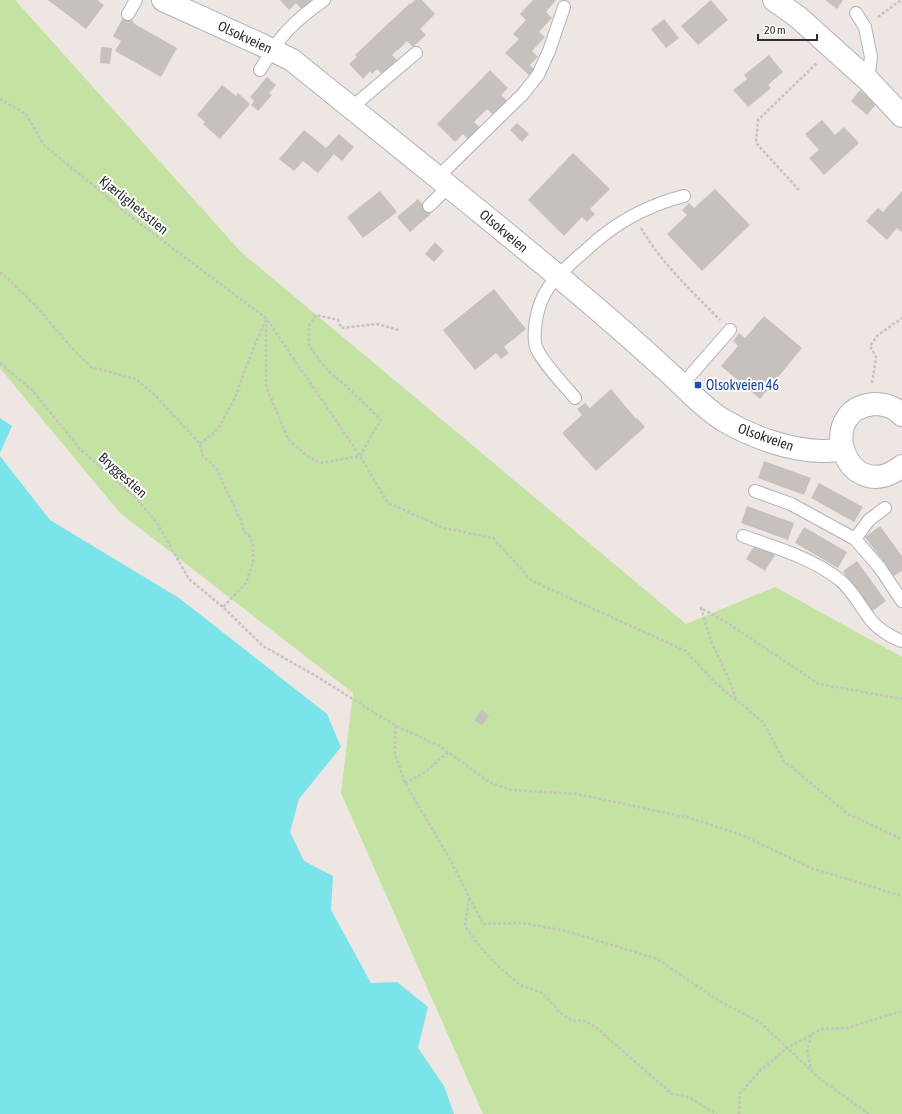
<svg xmlns="http://www.w3.org/2000/svg" width="902" height="1114" font-family="'Asap Condensed',sans-serif">
<style>
.green{fill:#c4e2a1}
.water{fill:#7be3ea}
.building{fill:#c7c1bd}
.lines{fill:none;stroke-linecap:round;stroke-linejoin:round}
.service-casing{stroke:#aeb2b9;stroke-width:14}
.minor-casing{stroke:#aeb2b9;stroke-width:24}
.path{stroke:#c4c4c4;stroke-width:2.5;stroke-dasharray:3 2;stroke-linecap:butt}
.service{stroke:#fff;stroke-width:12}
.minor{stroke:#fff;stroke-width:22}
.transit-dot{fill:#1a4fb4;stroke:#fff;stroke-width:1.5}
.labels{text-anchor:middle;dominant-baseline:central;stroke-width:4;stroke-linejoin:round;paint-order:stroke}
.street-label{font-size:14px;fill:#2e2e2e;stroke:#fff}
.transit-label{font-size:14px;fill:#164399;stroke:#fff;text-anchor:start}
</style>
<rect width="100%" height="100%" fill="#eee6e2"/>
<path class="green" d="M0,0h15l225,251 446,373 89,-37 127,70v457h-419l-142,-321 12,-100 -233,-180 -120,-145z"/>
<path class="water" d="M0,418l12,8 -12,27z
M0,456l50,64 129,78 148,116 14,33 -42,52 -9,33 14,29 29,15 -2,34 40,73 26,-1 31,25 -10,41 26,38 10,28h-454z"/>
<path class="building" d="M48,0h49l7,5 -18,24z
M280,0h32l-10,9 -6,-6 -7,7z
M415,0h7l13,14 -15,15 6,6 -13,12 -6,-6 -7,7 -8,7 6,6 -15,14 -6,-6 -5,5 -2,-3 -7,8 -14,-15 8,-7 -2,-2 55,-52 1,1z
M533,0h23l-10,12 6,6 -13,14 6,5 -13,14 6,6 -8,8 6,6 -5,6 -26,-24 14,-14 -6,-5 13,-14 -6,-6z
M711,0l17,20 -30,25 -17,-19z
M825,0h18l-6,9z
M124,16l10,6 -1,1 44,25 -16,29 -46,-26 6,-10 -8,-5z
M664,19l15,19 -13,10 -15,-19z
M101,47l11,1 -2,16 -10,-1z
M769,55l14,17 -15,13 3,3 -23,19 -15,-17 14,-11 -3,-4z
M490,70l18,18 -7,7 7,6 -15,14 -6,-6 -13,13 7,6 -12,12 -6,-6 -8,8 -18,-18z
M267,77l9,8 -7,8 3,2 -14,16 -7,-6 3,-4 -4,-4z
M222,85l14,11 2,-3 12,11 -30,35 -17,-15 2,-2 -8,-7z
M860,90l16,14 -9,11 -16,-14z
M822,120l13,15 9,-8 15,16 -35,32 -15,-17 10,-8 -14,-16z
M517,123l12,11 -7,8 -12,-12z
M304,130l22,18 13,-14 15,13 -12,14 -8,-7 -16,19 -15,-12 -9,10 -15,-12z
M573,153l37,36 -20,20 5,5 -8,8 -5,-5 -18,19 -36,-36z
M715,189l35,36 -48,46 -35,-37 20,-19 -5,-5 7,-7 5,5z
M380,191l17,21 -34,26 -16,-21z
M902,191v40l-1,1 -4,-4 -10,12 -21,-19 12,-13 5,4z
M418,199l13,15 -21,18 -13,-15z
M435,242l9,9 -10,11 -9,-8z
M494,289l32,40 -22,18 5,6 -8,6 -5,-6 -21,17 -32,-40z
M764,316l38,32 -42,51 -39,-33 17,-20 -5,-5 6,-8 6,5z
M611,389l25,30 1,-1 8,9 -49,44 -34,-38 20,-18 -5,-6 8,-6 5,5z
M764,461l47,17 -7,17 -46,-17z
M819,483l44,24 -9,15 -43,-24z
M747,506l47,17 -6,17 -47,-17z
M880,526l22,30v15l-8,5 -29,-39z
M804,527l43,25 -9,16 -43,-25z
M756,543l19,12 -10,16 -19,-12z
M857,561l29,40 -15,11 -28,-41z
M482,710l7,6 -7,9 -8,-5z"/>
<g class="lines">
<g class="service-casing">
<path id="service" d="M856,13l9,14 6,30 -3,23
M128,14l8,-14
M260,70c7,-11 13,-22 21,-32 12,-15 27,-27 43,-38
M351,108l65,-55
M438,177l85,-83 15,-19 11,-24 15,-44
M429,206l20,-20
M682,385l48,-55
M575,398c-10,-12 -34,-37 -39,-51 -3,-9 -1,-18 0,-27 5,-31 21,-44 43,-64 9,-7 17,-16 26,-22 23,-18 52,-31 79,-38
M755,491l36,13 64,35 25,29 22,33
M743,536c34,12 69,22 97,44 12,10 19,24 28,36 7,11 22,21 34,25
M855,539l14,-19 16,-12"/>
</g>
<g class="minor-casing">
<path id="minor" d="M163,0l101,46 28,14c99,80 199,159 297,242 26,22 52,45 77,68 19,17 36,37 57,50 29,17 65,30 98,31 7,0 14,-1 21,-1
M774,0l24,17 70,63 34,36
M902,415c-7,-8 -18,-11 -28,-11 -62,6 -26,105 28,62"/>
</g>
<path class="path" d="M878,17l20,-15 4,-1
M0,99l26,15 18,31 91,75 131,98 94,138 28,47 56,25 49,10 39,43 154,70 29,32 48,39 21,39 64,53 54,25
M799,190l-43,-47 2,-23 60,-58
M641,228c20,35 51,63 79,92
M0,272l36,34 35,41 20,20 45,12 20,17 44,48 3,12 13,12 25,53 3,11 6,5 3,8v17l-7,21 -23,24
M266,319v67l22,53 19,17 14,7 39,-7
M0,363l32,27 49,60 55,48 21,25 32,56 34,28 40,39 53,30 80,50 42,19 51,37 23,8 65,4 113,24 52,17 69,33 91,28
M872,383l4,-26 -6,-11 8,-11 24,-17
M200,444l18,-15 17,-31 11,-31 19,-46
M360,456l13,-23 8,-13 -36,-35 -17,-14 -19,-25v-20l7,-11 22,5 3,8 36,-4 22,6
M736,699l-9,-24 -16,-34 -10,-33 28,16 90,60 83,15
M396,726l-1,10v18l10,29 42,71 36,70 39,-1 45,8 90,28 67,45 36,18 59,56 50,36
M405,783l19,-10 24,-21
M469,898l-4,28 15,21 18,19 22,19 22,8 12,12 6,8 13,8 9,-1 11,5 79,69 17,3 27,17
M811,1035l-4,17 5,19
M739,1114l1,-21 20,-22 27,-23 35,-19 25,-1 55,-17"/>
<use href="#service" class="service"/>
<use href="#minor" class="minor"/>
</g>
<rect class="transit-dot" x="694" y="381" width="8" height="8" rx="2"/>
<g class="labels">
<g class="street-label">
<text transform="translate(245 37) rotate(25)">Olsokveien</text>
<text transform="translate(134 205) rotate(39)">Kjærlighetsstien</text>
<text transform="translate(504 231) rotate(40)">Olsokveien</text>
<text transform="translate(766 437) rotate(19)">Olsokveien</text>
<text transform="translate(123 475) rotate(42)">Bryggestien</text>
</g>
<g class="transit-label">
<text x="706" y="385">Olsokveien 46</text>
</g>
</g>
<path d="M758 34v6h59v-6" fill="none" stroke="#2e2e2e" stroke-width="2"/>
<text x="764" y="34" font-size="12" fill="#2e2e2e" stroke="#ffffff" stroke-width="3" paint-order="stroke">20 m</text>
</svg>
